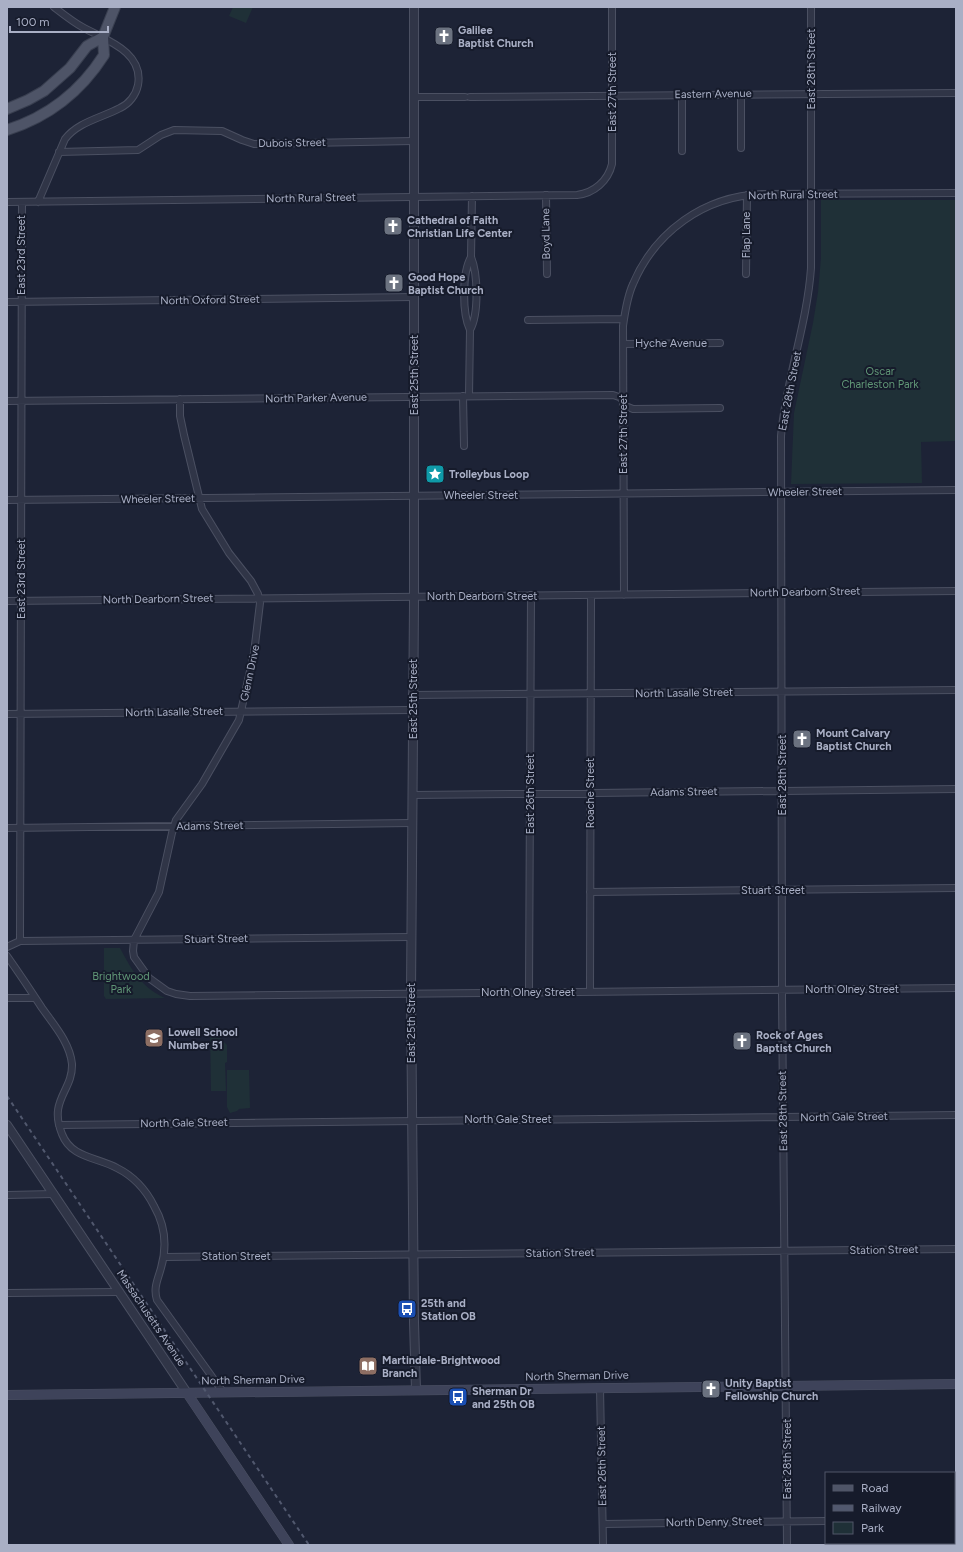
<svg xmlns="http://www.w3.org/2000/svg" width="963" height="1552" font-family="Figtree,sans-serif">
<style>
.green{fill:#1f3037}
.lines{fill:none;stroke-linecap:round;stroke-linejoin:round}
.minor-casing{stroke:#4b5062;stroke-width:8}
.tertiary-casing{stroke:#4b5062;stroke-width:10}
.secondary-casing{stroke:#4b5062;stroke-width:10}
.primary-casing{stroke:#393f50;stroke-width:12}
.minor{stroke:#303547;stroke-width:6}
.tertiary{stroke:#303547;stroke-width:8}
.secondary{stroke:#3e435a;stroke-width:9}
.primary{stroke:#4e5467;stroke-width:10}
.rail{stroke:#51586e;stroke-width:2;stroke-dasharray:4 4;stroke-linecap:butt}
.labels{text-anchor:middle;dominant-baseline:central;stroke-width:4;stroke-linejoin:round;paint-order:stroke}
.poi-label{font-size:11px;font-weight:bold;fill:#a9afc5;stroke:#161b2b;text-anchor:start}
.street-label{font-size:11px;fill:#a9afc5;stroke:#161b2b}
.park-label{font-size:11px;fill:#609676;stroke:#161b2b}
</style>
<rect width="100%" height="100%" fill="#1d2336"/>
<path class="green" d="M233,7h20l-7,16 -17,-7z
M821,200h135v241l-35,1 1,41 -131,1 3,-71 19,-90 5,-31 3,-34z
M104,948h16c11,21 22,40 45,50l-59,1 -2,-3z
M210,1032h7v3l10,10v17l-2,1 1,28h-15z
M227,1070h22l1,38 -11,1 -2,2 -7,2 -3,-6z"/>
<g class="lines">
<g class="minor-casing">
<path id="minor" d="M741,94v54
M413,97h52
M470,97l486,-4
M682,151v-56
M59,152l79,-2 23,-15 13,-5 48,1 20,9 12,4 159,-3
M546,195l1,79
M7,202l570,-7c17,-2 31,-14 35,-31v-157
M38,202l27,-63c13,-17 36,-21 55,-31 9,-4 16,-13 18,-23 6,-33 -32,-45 -54,-57 -11,-6 -21,-14 -30,-21
M746,274l1,-79
M7,302l407,-5
M528,320l96,-1
M470,330c9,-16 8,-56 1,-73l1,-61
M623,344l97,-1
M463,396l1,50
M469,396l1,-66c-8,-17 -8,-57 1,-73
M180,399v17l4,19 18,74 27,44 22,28 7,13 2,9 -6,50 -15,67 -37,64 -26,36 -4,13 -13,59 -25,48 -1,11 1,6 15,21 18,13 9,3 14,2 766,-8
M7,401l606,-6 6,2 5,4
M623,405l10,4 87,-1
M7,500l949,-10
M624,595l-1,-269c2,-14 4,-29 10,-42 22,-52 71,-88 129,-90l194,-1
M7,601l949,-10
M412,695l544,-5
M7,714l405,-4
M412,795l544,-6
M7,828l405,-5
M590,892l366,-4
M20,941l391,-4
M7,947l13,-6 2,-739
M7,956c12,17 24,35 35,52 12,17 28,35 30,56 1,27 -24,36 -10,70 9,24 35,23 55,34 16,8 29,22 37,38 11,19 13,41 7,62 -3,11 -8,20 -4,32l66,92
M529,992l2,-397
M590,992l1,-397
M7,998h28
M59,1125l897,-10
M7,1195l47,-1
M164,1257l792,-8
M7,1293l112,-1
M600,1388l3,157
M954,1520h2
M603,1524l223,-3
M787,1545l-5,-550 -1,-559c5,-57 26,-111 30,-168v-261"/>
</g>
<g class="tertiary-casing">
<path id="tertiary" d="M414,7v595l-3,391 3,329 2,68
M7,1125l180,268"/>
</g>
<g class="secondary-casing">
<path id="secondary" d="M187,1393l102,152
M7,1395l949,-11"/>
</g>
<g class="primary-casing">
<path id="primary" d="M7,109l21,-9 16,-9 26,-23 17,-22 16,-9
M7,130c41,-13 74,-39 97,-75l-1,-18 12,-30"/>
</g>
<use href="#minor" class="minor"/>
<use href="#tertiary" class="tertiary"/>
<use href="#secondary" class="secondary"/>
<use href="#primary" class="primary"/>
<path class="rail" d="M7,1096l302,449
M7,1545h1"/>
</g>
<defs>
<g id="church-square" transform="scale(1)"><rect x="-9" y="-9" width="18" height="18" rx="4" fill="#6b7280" stroke="#161b2b"/><path d="M-1.2-6h2.4v3.5h3.3v2.4h-3.3V6h-2.4V-.1h-3.3v-2.4h3.3Z" fill="#fff"/></g>
<g id="sight-square" transform="scale(1)"><rect x="-9" y="-9" width="18" height="18" rx="4" fill="#0f9aa8" stroke="#161b2b"/><path d="M0-6L1.8-2.2L6-1.7L2.9 1.2L3.7 5.4L0 3.3L-3.7 5.4L-2.9 1.2L-6-1.7L-1.8-2.2Z" fill="#fff"/></g>
<g id="school-square" transform="scale(1)"><rect x="-9" y="-9" width="18" height="18" rx="4" fill="#8d6e63" stroke="#161b2b"/><path d="M0-5L7-2L0 1L-7-2ZM-4 1L0 2.5L4 1V4Q0 6-4 4Z" fill="#fff"/></g>
<g id="bus-square" transform="scale(1)"><rect x="-9" y="-9" width="18" height="18" rx="4" fill="#1a4fb4" stroke="#161b2b"/><path d="M-5-6H5V4H4V6H2V4H-2V6H-4V4H-5ZM-3.5-4V0h7V-4ZM-3.5 1.2v1.5H-2V1.2ZM2 1.2v1.5H3.5V1.2Z" fill="#fff"/></g>
<g id="library-square" transform="scale(1)"><rect x="-9" y="-9" width="18" height="18" rx="4" fill="#8d6e63" stroke="#161b2b"/><path d="M-6-4Q-3-5.5-.7-3.5V5Q-3 3-6 4ZM6-4Q3-5.5 .7-3.5V5Q3 3 6 4Z" fill="#fff"/></g>
</defs>
<g fill-rule="evenodd">
<use href="#church-square" x="444" y="36"/>
<use href="#church-square" x="393" y="226"/>
<use href="#church-square" x="394" y="283"/>
<use href="#sight-square" x="435" y="474"/>
<use href="#church-square" x="802" y="739"/>
<use href="#school-square" x="154" y="1038"/>
<use href="#church-square" x="742" y="1041"/>
<use href="#bus-square" x="407" y="1309"/>
<use href="#library-square" x="368" y="1366"/>
<use href="#church-square" x="711" y="1389"/>
<use href="#bus-square" x="458" y="1397"/>
</g>
<g class="labels">
<g class="poi-label">
<text x="458" y="30">Galilee<tspan x="458" dy="13">Baptist Church</tspan></text>
<text x="407" y="220">Cathedral of Faith<tspan x="407" dy="13">Christian Life Center</tspan></text>
<text x="408" y="277">Good Hope<tspan x="408" dy="13">Baptist Church</tspan></text>
<text x="449" y="474">Trolleybus Loop</text>
<text x="816" y="733">Mount Calvary<tspan x="816" dy="13">Baptist Church</tspan></text>
<text x="168" y="1032">Lowell School<tspan x="168" dy="13">Number 51</tspan></text>
<text x="756" y="1035">Rock of Ages<tspan x="756" dy="13">Baptist Church</tspan></text>
<text x="421" y="1303">25th and<tspan x="421" dy="13">Station OB</tspan></text>
<text x="382" y="1360">Martindale-Brightwood<tspan x="382" dy="13">Branch</tspan></text>
<text x="725" y="1383">Unity Baptist<tspan x="725" dy="13">Fellowship Church</tspan></text>
<text x="472" y="1391">Sherman Dr<tspan x="472" dy="13">and 25th OB</tspan></text>
</g>
<g class="street-label">
<text transform="translate(811 69) rotate(-90)">East 28th Street</text>
<text transform="translate(612 92) rotate(-90)">East 27th Street</text>
<text transform="translate(713 94) rotate(-1)">Eastern Avenue</text>
<text transform="translate(292 143) rotate(-1)">Dubois Street</text>
<text transform="translate(793 195) rotate(-1)">North Rural Street</text>
<text transform="translate(311 198) rotate(-1)">North Rural Street</text>
<text transform="translate(546 234) rotate(-91)">Boyd Lane</text>
<text transform="translate(746 235) rotate(-90)">Flap Lane</text>
<text transform="translate(21 255) rotate(-90)">East 23rd Street</text>
<text transform="translate(210 300) rotate(-1)">North Oxford Street</text>
<text x="671" y="343">Hyche Avenue</text>
<text transform="translate(414 375) rotate(-90)">East 25th Street</text>
<text transform="translate(790 391) rotate(-79)">East 28th Street</text>
<text transform="translate(316 398) rotate(-1)">North Parker Avenue</text>
<text transform="translate(623 434) rotate(-90)">East 27th Street</text>
<text transform="translate(805 492) rotate(-1)">Wheeler Street</text>
<text x="481" y="495">Wheeler Street</text>
<text transform="translate(158 499) rotate(-1)">Wheeler Street</text>
<text transform="translate(21 579) rotate(-90)">East 23rd Street</text>
<text transform="translate(805 592) rotate(-1)">North Dearborn Street</text>
<text x="482" y="596">North Dearborn Street</text>
<text transform="translate(158 599) rotate(-1)">North Dearborn Street</text>
<text transform="translate(250 673) rotate(-78)">Glenn Drive</text>
<text transform="translate(684 693) rotate(-1)">North Lasalle Street</text>
<text transform="translate(413 699) rotate(-90)">East 25th Street</text>
<text transform="translate(174 712) rotate(-1)">North Lasalle Street</text>
<text transform="translate(782 775) rotate(-90)">East 28th Street</text>
<text transform="translate(684 792) rotate(-1)">Adams Street</text>
<text transform="translate(590 793) rotate(-90)">Roache Street</text>
<text transform="translate(530 794) rotate(-90)">East 26th Street</text>
<text transform="translate(210 826) rotate(-1)">Adams Street</text>
<text x="773" y="890">Stuart Street</text>
<text transform="translate(216 939) rotate(-1)">Stuart Street</text>
<text x="852" y="989">North Olney Street</text>
<text x="528" y="992">North Olney Street</text>
<text transform="translate(411 1023) rotate(-90)">East 25th Street</text>
<text transform="translate(783 1111) rotate(-91)">East 28th Street</text>
<text transform="translate(844 1117) rotate(-1)">North Gale Street</text>
<text x="508" y="1119">North Gale Street</text>
<text transform="translate(184 1123) rotate(-1)">North Gale Street</text>
<text transform="translate(884 1250) rotate(-1)">Station Street</text>
<text transform="translate(560 1253) rotate(-1)">Station Street</text>
<text x="236" y="1256">Station Street</text>
<text transform="translate(151 1318) rotate(56)">Massachusetts Avenue</text>
<text transform="translate(577 1376) rotate(-1)">North Sherman Drive</text>
<text transform="translate(253 1380) rotate(-1)">North Sherman Drive</text>
<text transform="translate(787 1459) rotate(-90)">East 28th Street</text>
<text transform="translate(602 1466) rotate(-91)">East 26th Street</text>
<text transform="translate(714 1522) rotate(-1)">North Denny Street</text>
</g>
<g class="park-label">
<text x="880" y="371">Oscar<tspan x="880" dy="13">Charleston Park</tspan></text>
<text x="121" y="976">Brightwood<tspan x="121" dy="13">Park</tspan></text>
</g>
</g>
<rect width="963" height="1552" fill="none" stroke="#a9afc5" stroke-width="16"/>
<rect x="825" y="1472" width="130" height="72" fill="#161b2b" stroke="#515669"/>
<rect x="833" y="1485" width="20" height="6" fill="#4e5467" stroke="#515669"/>
<text x="861" y="1492" font-size="12" fill="#a9afc5">Road</text>
<rect x="833" y="1505" width="20" height="6" fill="#51586e" stroke="#515669"/>
<text x="861" y="1512" font-size="12" fill="#a9afc5">Railway</text>
<rect x="833" y="1522" width="20" height="12" fill="#1f3037" stroke="#515669"/>
<text x="861" y="1532" font-size="12" fill="#a9afc5">Park</text>
<path d="M10 26v6h98v-6" fill="none" stroke="#a9afc5" stroke-width="2"/>
<text x="16" y="26" font-size="12" fill="#a9afc5" stroke="#161b2b" stroke-width="3" paint-order="stroke">100 m</text>
</svg>
